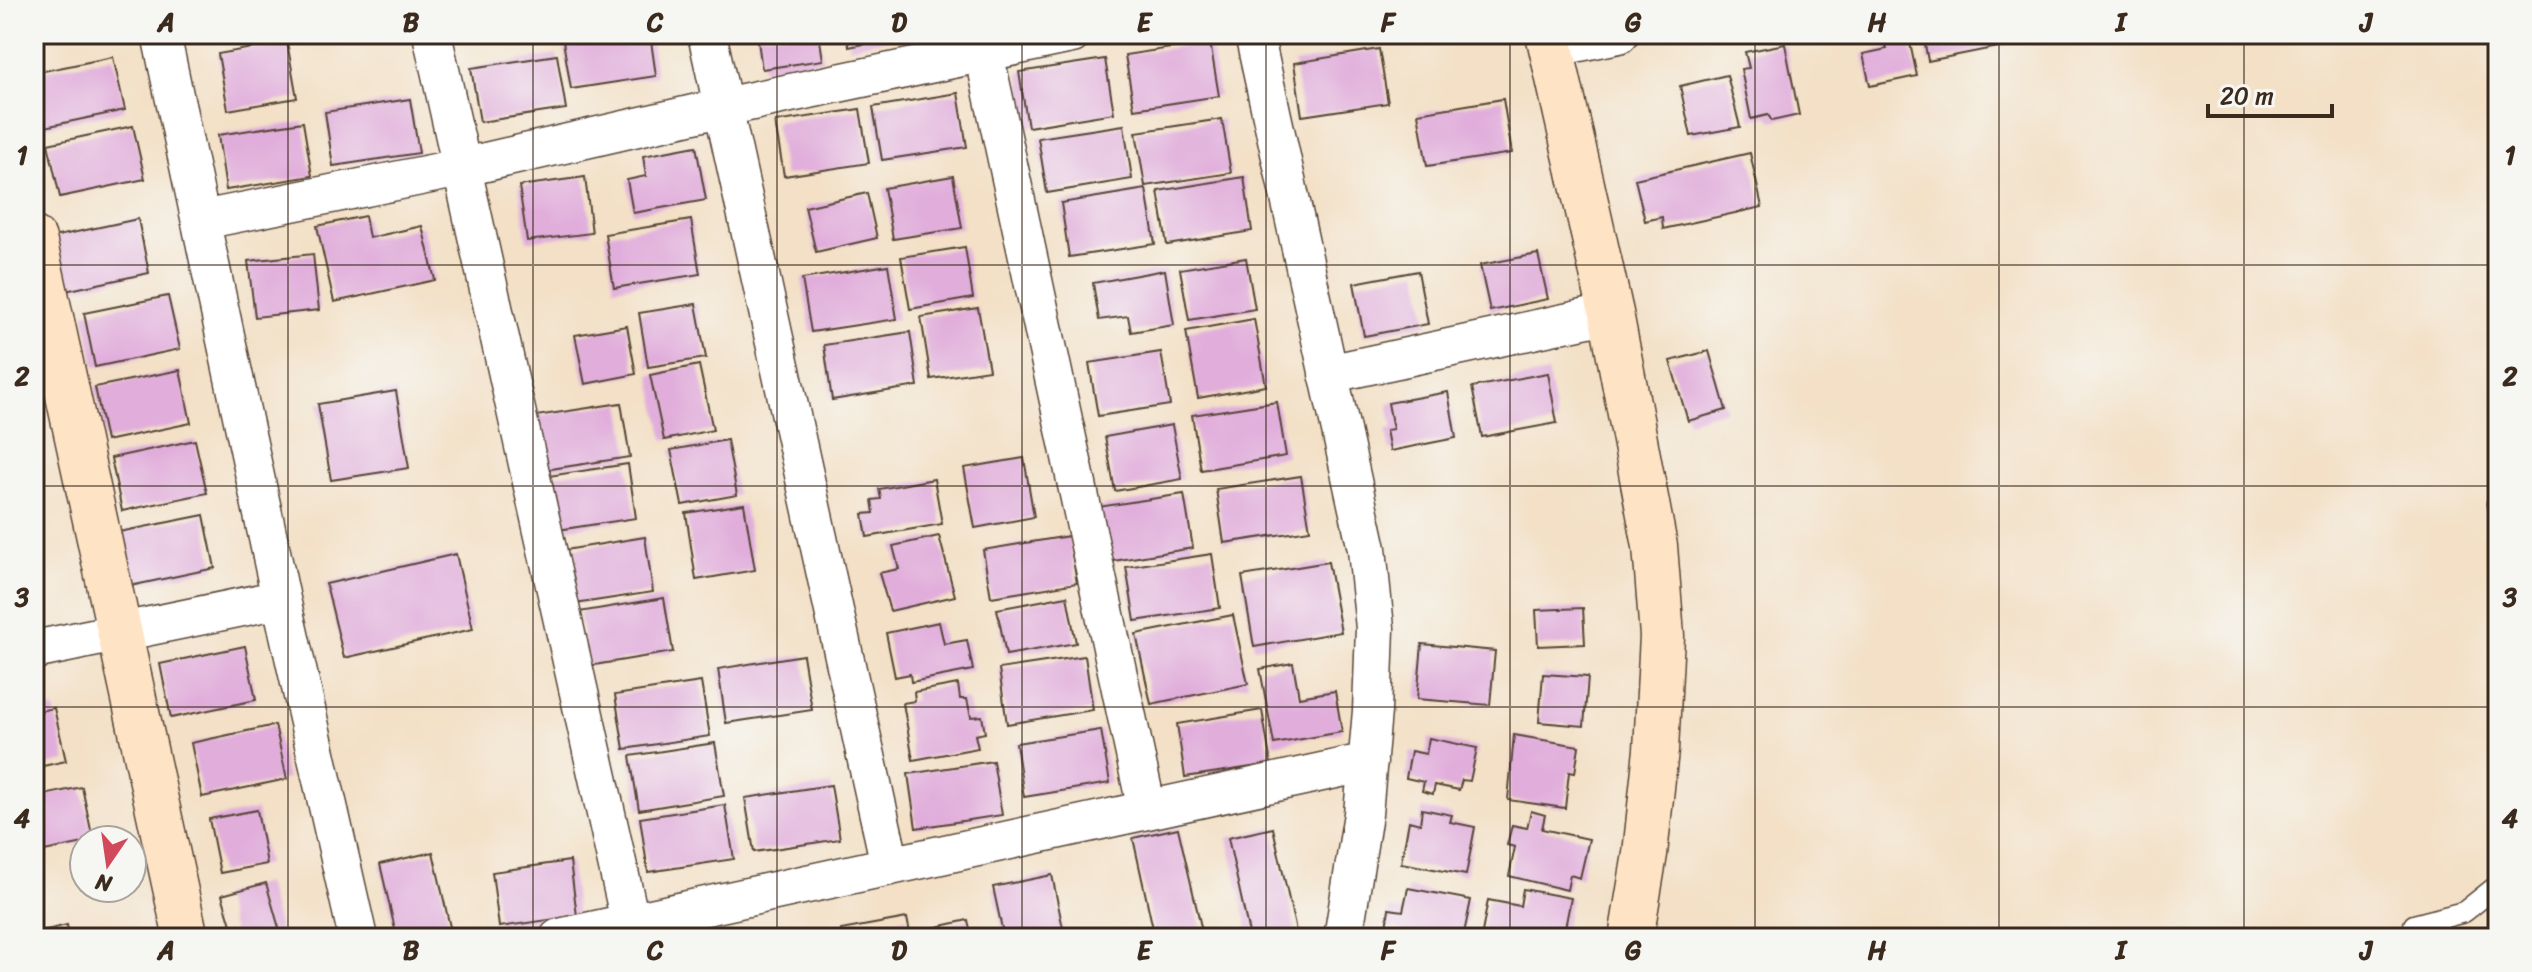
<svg xmlns="http://www.w3.org/2000/svg" width="2532" height="972" font-family="Sriracha,sans-serif">
<style>
.building{fill:#e1aedb}
.lines{fill:none;stroke-linecap:round;stroke-linejoin:round}
.lane-casing{stroke:#574537;stroke-width:23}
.street-casing{stroke:#574537;stroke-width:41}
.secondary-casing{stroke:#574537;stroke-width:47}
.lane{stroke:#fff;stroke-width:20}
.street{stroke:#fff;stroke-width:38}
.secondary{stroke:#fee4c5;stroke-width:44}
.grid{fill:none;stroke:#3b2a1e;stroke-width:2;stroke-opacity:0.55}
.neatline{fill:none;stroke:#3b2a1e;stroke-width:3}
.grid-label{font-size:26px;text-anchor:middle;font-weight:bold;fill:#3b2a1e}
</style>
<rect width="100%" height="100%" fill="#f6f6f2"/>
<filter id="ink" filterUnits="userSpaceOnUse"><feTurbulence type="fractalNoise" baseFrequency=".0125" numOctaves="2"/><feDisplacementMap in="SourceGraphic" scale="16" xChannelSelector="R" yChannelSelector="G"/><feConvolveMatrix kernelMatrix="1 2 1 2 8 2 1 2 1" color-interpolation-filters="sRGB"/></filter>
<filter id="wash" filterUnits="userSpaceOnUse"><feTurbulence type="fractalNoise" baseFrequency=".006" numOctaves="4" result="noise"/><feDisplacementMap in="SourceGraphic" scale="32" xChannelSelector="R" yChannelSelector="G"/><feGaussianBlur stdDeviation="1.8" result="paint"/><feColorMatrix in="noise" values="0 0 0 0 0 0 0 0 0 0 0 0 0 0 0 0 0 1.4 0 .05"/><feComposite in="paint" operator="in"/></filter>
<g filter="url(#wash)">
<rect width="100%" height="100%" fill="#f3e0c6"/>
<g id="blocks">
<path class="building" d="M571,34h79l6,42 -85,13 -9,-54z
M757,34h62l4,26 -61,9z
M847,34h59v1l-57,12z
M1908,34l9,42 -47,10 -7,-32 24,-5 -4,-14z
M1923,34h83l2,11 -80,16z
M287,42l10,56 -69,12 -10,-56z
M1210,42l9,54 -85,13 -9,-54z
M1785,44l14,71 -27,6 -4,-6 -17,4 -10,-50 8,-1 -4,-16z
M1379,49l9,54 -86,13 -8,-53z
M557,55l9,54 -86,13 -9,-54z
M113,57l12,53 -85,18 -6,-29v-26z
M1105,59l9,54 -86,14 -9,-55z
M1727,75l13,52 -49,9 -11,-50z
M958,93l9,54 -85,13 -9,-53z
M410,99l9,54 -86,13 -8,-54z
M1503,99l9,54 -85,13 -9,-53z
M860,109l9,54 -85,13 -9,-54z
M1222,119l9,54 -86,13 -9,-54z
M303,122l9,54 -86,14 -8,-55z
M1124,125l8,54 -85,14 -9,-55z
M133,126l12,53 -85,18 -12,-53z
M696,146l10,54 -73,13 -6,-33 19,-4 -3,-20z
M1750,153l12,54 -99,22 -1,-12 -17,4 -10,-42z
M953,176l9,52 -69,11 -9,-51z
M585,177l7,56 -65,8 -8,-55z
M1244,177l8,54 -85,14 -9,-54z
M1146,189l9,55 -86,13 -8,-54z
M867,193l10,45 -61,14 -11,-45z
M365,216l4,22 53,-12 13,54 -101,22 -17,-76z
M138,219l11,54 -84,18 -12,-54z
M691,220l9,54 -86,14 -9,-54z
M965,247l8,51 -63,11 -9,-52z
M313,254l6,56 -64,7 -7,-56z
M1538,254l10,45 -58,12 -10,-46z
M1246,258l9,51 -66,11 -9,-51z
M888,265l9,54 -86,13 -9,-53z
M1165,270l9,55 -43,7 -3,-16 -29,4 -6,-37z
M1418,271l10,53 -64,12 -10,-53z
M168,296l12,53 -85,18 -11,-54z
M696,304l10,54 -58,9 -9,-54z
M978,308l11,62 -58,9 -10,-62z
M1254,319l12,67 -68,12 -12,-67z
M627,326l9,48 -51,10 -10,-49z
M910,332l8,54 -86,14 -8,-55z
M1709,351l17,59 -38,11 -18,-60z
M1161,352l9,53 -72,11 -9,-53z
M699,365l14,65 -49,10 -14,-65z
M180,370l11,53 -85,18 -11,-54z
M1548,373l9,50 -75,14 -10,-50z
M396,391l13,77 -78,12 -13,-76z
M1448,392l8,46 -66,13 -4,-21 7,-1 -5,-26z
M1277,402l9,54 -85,14 -9,-55z
M621,403l9,54 -86,13 -8,-54z
M1172,425l10,54 -67,12 -10,-54z
M195,440l12,53 -85,18 -11,-53z
M727,440l10,55 -55,10 -11,-55z
M1024,458l10,59 -59,11 -11,-60z
M628,464l8,54 -85,13 -9,-54z
M1301,476l9,54 -86,13 -8,-54z
M934,479l8,45 -75,13 -4,-23 11,-1 -2,-13 9,-1 -2,-10z
M1184,494l9,54 -86,14 -9,-55z
M744,504l11,66 -59,10 -10,-67z
M204,515l11,53 -85,18 -11,-54z
M939,536l16,60 -65,15 -11,-38 20,-4 -6,-23z
M1069,536l8,47 -86,14 -8,-47z
M645,537l8,55 -85,13 -9,-54z
M456,554l17,75 -129,29 -18,-74z
M1212,554l8,54 -85,13 -9,-54z
M1328,562l13,70 -87,15 -12,-71z
M1067,596l9,47 -70,12 -9,-46z
M664,598l9,54 -85,14 -9,-54z
M1583,608l2,36 -47,2 -2,-36z
M1233,615l15,69 -97,20 -15,-70z
M939,622l5,22 23,-4 6,30 -62,12 -1,-8 -15,3 -9,-44z
M1422,644l73,7 -5,54 -73,-6z
M245,646l11,54 -85,18 -11,-54z
M803,655l9,55 -86,13 -8,-54z
M1085,656l8,54 -86,14 -8,-55z
M1293,663l6,34 36,-6 7,41 -68,12 -14,-75z
M1543,674l45,3 -4,49 -45,-4z
M701,682l9,54 -86,13 -9,-54z
M958,684l2,15h7l4,18 11,-1 3,17 -10,2 3,13 -65,12 -10,-57 12,-2 -1,-9z
M54,708l12,53 -32,7v-56z
M1262,710l9,54 -86,13 -8,-53z
M275,725l12,54 -85,18 -11,-54z
M1101,730l9,53 -86,14 -8,-54z
M1514,735l65,11 -4,27 -6,-1 -4,36 -57,-8z
M1429,738l48,10 -7,33 -8,-1 -3,10 -24,-5 -2,9 -11,-3 2,-9 -18,-4 5,-27 15,3z
M715,743l9,53 -85,14 -9,-54z
M993,761l9,54 -86,13 -8,-54z
M831,785l9,54 -86,13 -9,-54z
M82,787l11,53h-9v3l-50,10v-56z
M725,805l9,54 -86,13 -8,-54z
M1422,809l30,6 -2,7 25,5 -9,48 -65,-12 8,-42 11,3z
M257,810l10,54 -47,9 -11,-54z
M1531,811l14,4 -3,14 47,10 -9,39 -10,-3 -3,15 -58,-14 6,-29 -8,-2 5,-20 15,3z
M1178,828l24,103 -31,7h-16l-22,-100z
M1273,828l23,103 -29,7h-17l-22,-100z
M433,852l19,84 -55,2 -17,-74z
M570,861l7,55 -78,11 -7,-55z
M1052,875l13,63h-61l-11,-51z
M266,883l15,52 -10,3h-36l-13,-43z
M1408,888l63,12 -8,38h-64l2,-9 -15,-2 3,-18 14,2z
M1523,889l48,9 -8,40h-82l7,-38 32,6z
M907,918l4,20h-68l-2,-8z
M968,920l4,18h-47l-2,-8z
M67,925l3,13h-36v-5z
M809,932l1,6h-21v-1z"/>
</g>
</g>
<g filter="url(#ink)">
<use href="#blocks" fill-opacity="0" stroke="#574537" stroke-width="2"/>
<g class="lines">
<g class="lane-casing">
<path id="lane" d="M2497,504l1,1
M2414,925l50,-13 34,-27"/>
</g>
<g class="street-casing">
<path id="street" d="M161,34l120,565 77,339
M432,34l198,887
M707,34l183,831
M980,34l167,776
M1254,34l113,515 8,79 -3,83 -9,103 -20,124
M1551,48l68,-14
M202,220l258,-52 264,-61 348,-73
M1328,374l283,-61
M34,650l247,-51
M559,938l809,-176"/>
</g>
<g class="secondary-casing">
<path id="secondary" d="M1548,34l63,279 44,233 7,90 -6,114 -11,104 -14,84
M34,239l152,699"/>
</g>
<use href="#lane" class="lane"/>
<use href="#street" class="street"/>
<use href="#secondary" class="secondary"/>
</g>
</g>
<path class="grid" d="M288,34v904M533,34v904M777,34v904M1022,34v904M1266,34v904M1510,34v904M1755,34v904M1999,34v904M2244,34v904M34,265h2464M34,486h2464M34,707h2464"/>
<rect width="2532" height="972" fill="none" stroke="#f6f6f2" stroke-width="88"/>
<g transform="translate(108 864) rotate(193)"><circle r="38" fill="#f6f6f2" stroke="#aba49d" stroke-width="2"/>
<path d="M0-6L14 30L0 20L-14 30Z" fill="#d1495b"/>
<text y="-12" font-size="22" font-weight="bold" text-anchor="middle" fill="#3b2a1e">N</text>
</g>
<path d="M2208 104v12h124v-12" fill="none" stroke="#3b2a1e" stroke-width="4"/>
<text x="2220" y="104" font-size="24" fill="#3b2a1e" stroke="#f6f6f2" stroke-width="6" paint-order="stroke">20 m</text>
<rect x="44" y="44" width="2444" height="884" class="neatline"/>
<g class="grid-label">
<text x="166" y="31">A</text>
<text x="411" y="31">B</text>
<text x="655" y="31">C</text>
<text x="899" y="31">D</text>
<text x="1144" y="31">E</text>
<text x="1388" y="31">F</text>
<text x="1633" y="31">G</text>
<text x="1877" y="31">H</text>
<text x="2121" y="31">I</text>
<text x="2366" y="31">J</text>
<text x="22" y="164">1</text>
<text x="2510" y="164">1</text>
<text x="22" y="385">2</text>
<text x="2510" y="385">2</text>
<text x="22" y="606">3</text>
<text x="2510" y="606">3</text>
<text x="22" y="827">4</text>
<text x="2510" y="827">4</text>
<text x="166" y="959">A</text>
<text x="411" y="959">B</text>
<text x="655" y="959">C</text>
<text x="899" y="959">D</text>
<text x="1144" y="959">E</text>
<text x="1388" y="959">F</text>
<text x="1633" y="959">G</text>
<text x="1877" y="959">H</text>
<text x="2121" y="959">I</text>
<text x="2366" y="959">J</text>
</g>
</svg>
